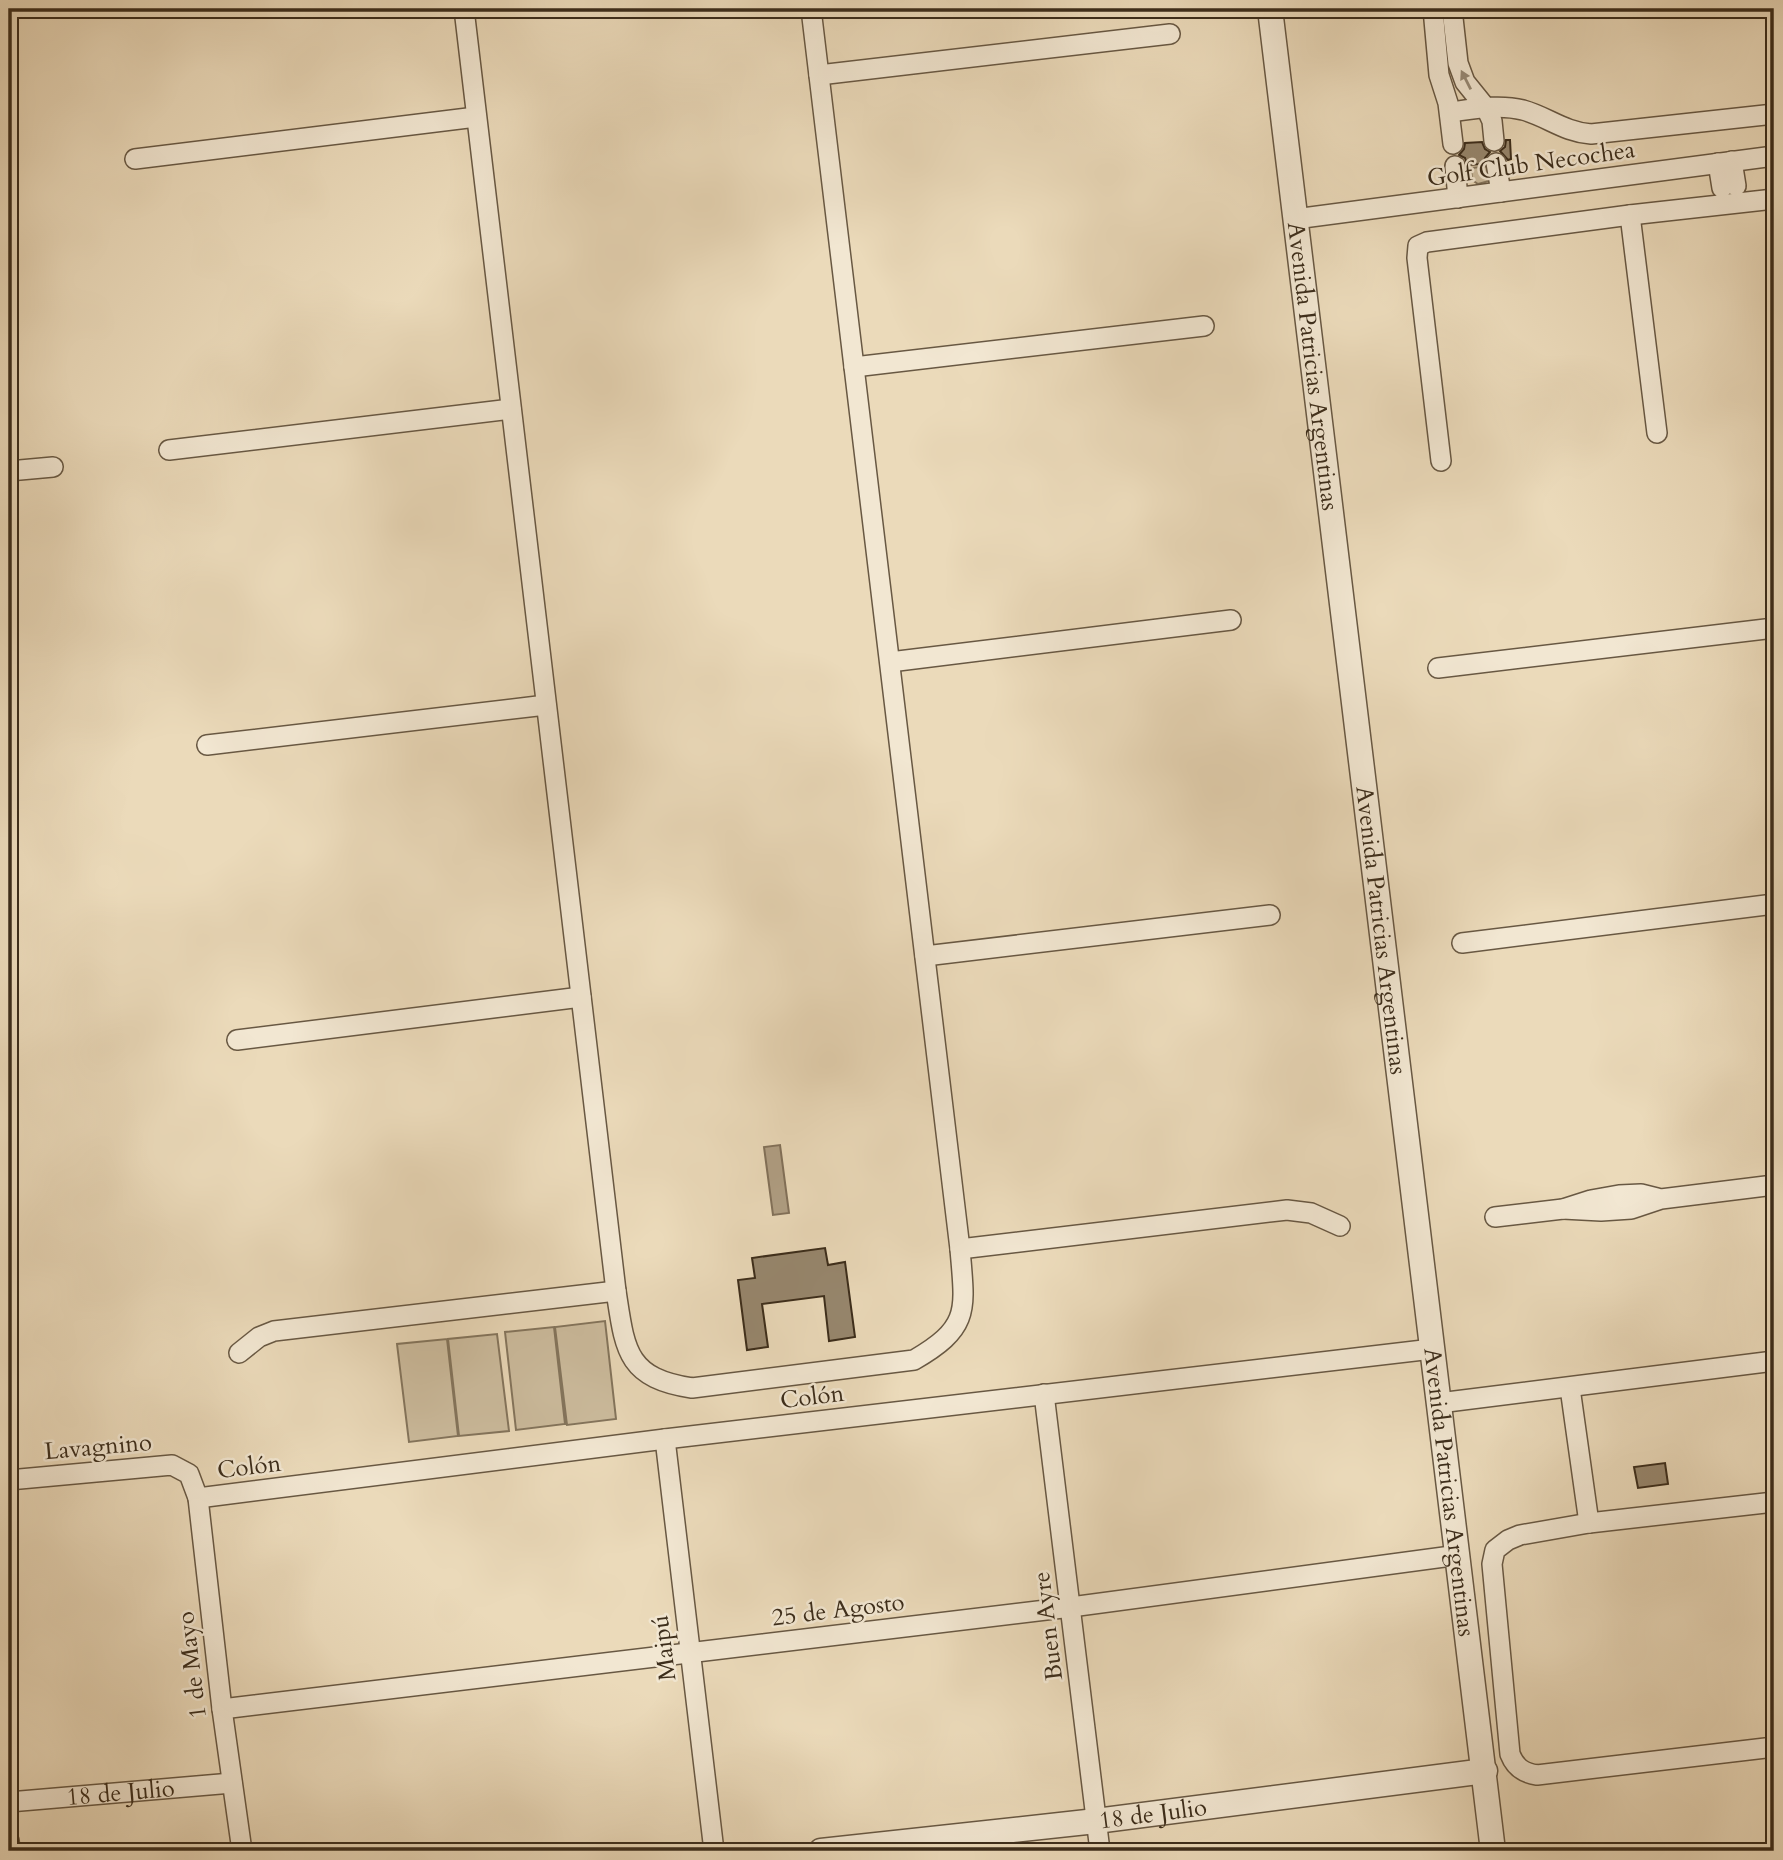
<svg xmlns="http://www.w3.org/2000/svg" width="1783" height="1860" font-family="Cardo,serif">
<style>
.green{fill:#cdbd9f;stroke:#84755d;stroke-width:2}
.water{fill:#b09f84;stroke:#82715a;stroke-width:2}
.building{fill:#97876e;stroke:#3c2d1b;stroke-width:2}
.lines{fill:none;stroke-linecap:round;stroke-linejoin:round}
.minor-casing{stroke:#685843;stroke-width:22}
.tertiary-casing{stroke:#685843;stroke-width:27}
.minor{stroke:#f2e7d2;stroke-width:19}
.tertiary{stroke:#f2e7d2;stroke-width:24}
.oneway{fill:#978a76}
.labels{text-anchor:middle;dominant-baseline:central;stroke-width:5;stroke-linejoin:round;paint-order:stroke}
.street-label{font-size:24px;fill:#3c2d1b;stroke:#f2e7d2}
</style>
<rect width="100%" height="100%" fill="#ebdaba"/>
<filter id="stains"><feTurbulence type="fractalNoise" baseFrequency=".00286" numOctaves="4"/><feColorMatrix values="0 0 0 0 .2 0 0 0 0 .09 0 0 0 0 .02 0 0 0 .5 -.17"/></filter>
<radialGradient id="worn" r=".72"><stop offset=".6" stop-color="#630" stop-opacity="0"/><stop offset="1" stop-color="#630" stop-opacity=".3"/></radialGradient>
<path class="green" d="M1490,166l-1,15 -11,3 -6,-4 -1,-12z
M605,1321l11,98 -49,6 -12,-98z
M554,1327l11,97 -49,6 -11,-98z
M497,1334l12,97 -50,5 -11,-97z
M447,1339l11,97 -49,6 -12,-98z"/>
<path class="water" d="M780,1145l9,68 -16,2 -9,-68z"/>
<path class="building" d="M1506,140h4l1,19 -3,1 -8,-9 5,-4z
M1482,142l3,7 5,3 -5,6 -1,6 -17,1 -2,-7 -6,-3 5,-6 1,-6z
M825,1248l3,17 17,-3 10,75 -26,4 -5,-45 -62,8 6,43 -21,3 -9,-70 17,-2 -3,-20z
M1665,1463l3,21 -30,4 -4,-21z"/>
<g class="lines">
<g class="minor-casing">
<g id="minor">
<path d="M464,9l152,1282c9,59 10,87 76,97l222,-28c57,-33 51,-50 46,-111l-149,-1240"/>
<path d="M1433,9l6,66 9,28 5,41"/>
<path d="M1452,9l6,54 7,19 21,26 6,13 2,20"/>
<path d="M819,75l351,-41"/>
<path d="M1450,112c24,-3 49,-8 73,-2 25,7 41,22 68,24l183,-20"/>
<path d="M135,159l341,-42"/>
<path d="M1732,161l4,25"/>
<path d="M1496,163l5,29"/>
<path d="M1718,163l4,25"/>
<path d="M1455,166l3,32"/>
<path d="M1630,215l27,218"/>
<path d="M1295,219l479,-63"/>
<path d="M854,367l350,-41"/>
<path d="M169,450l342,-41"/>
<path d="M1441,461l-24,-203 1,-12 9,-4 203,-27 144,-16"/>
<path d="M9,471l44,-4"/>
<path d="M890,662l341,-42"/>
<path d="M1438,668l336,-40"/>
<path d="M207,745l339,-40"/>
<path d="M1462,943l312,-39"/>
<path d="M925,956l345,-41"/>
<path d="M237,1040l344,-43"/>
<path d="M1563,1209l38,2 30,-2 30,-10 113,-14"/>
<path d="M1495,1217l68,-8 28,-9 28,-5 22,-1 16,4"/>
<path d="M960,1249l327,-39 24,3 29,13"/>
<path d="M239,1353l20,-16 15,-6 342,-40"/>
<path d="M1570,1388l19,135"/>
<path d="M1044,1394l56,457"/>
<path d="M1439,1403l335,-42"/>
<path d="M665,1439l49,412"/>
<path d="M9,1480l163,-15 17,9 9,24 24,211 20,142"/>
<path d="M198,1498l467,-59 767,-90"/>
<path d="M1774,1502l-185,21 -69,12 -12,5 -13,10 -3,14 18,190c5,13 13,19 27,21l237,-28"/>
<path d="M222,1709l849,-102 388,-52"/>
<path id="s1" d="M9,1802l223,-19"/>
<path d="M9,1841l1,10"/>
</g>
</g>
<g class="tertiary-casing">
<g id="tertiary">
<path id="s2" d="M1270,9l223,1842"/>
<path id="s3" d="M821,1851l275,-30 389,-50"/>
</g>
</g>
<use href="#minor" class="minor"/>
<use href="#tertiary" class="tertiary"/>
</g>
<defs><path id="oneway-solid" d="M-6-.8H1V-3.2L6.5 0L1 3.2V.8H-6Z" transform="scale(1.75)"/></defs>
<use class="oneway" href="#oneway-solid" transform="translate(1466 80) rotate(-117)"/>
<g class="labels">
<g class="street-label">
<text transform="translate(1531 164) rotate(-8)">Golf Club Necochea</text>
<text stroke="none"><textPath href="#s2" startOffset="360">Avenida Patricias Argentinas</textPath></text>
<text stroke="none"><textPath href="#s2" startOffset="928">Avenida Patricias Argentinas</textPath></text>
<text transform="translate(812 1397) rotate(-7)">Colón</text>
<text transform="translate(98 1447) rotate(-5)">Lavagnino</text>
<text transform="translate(249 1467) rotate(-7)">Colón</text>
<text stroke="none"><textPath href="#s2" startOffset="1494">Avenida Patricias Argentinas</textPath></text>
<text transform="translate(838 1610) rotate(-7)">25 de Agosto</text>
<text transform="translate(1048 1626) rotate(-97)">Buen Ayre</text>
<text transform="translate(664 1648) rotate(-97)">Maipú</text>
<text transform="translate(192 1665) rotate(-97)">1 de Mayo</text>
<text stroke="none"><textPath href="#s1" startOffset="112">18 de Julio</textPath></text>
<text stroke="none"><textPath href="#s3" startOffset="334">18 de Julio</textPath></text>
</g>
</g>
<rect width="1783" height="1860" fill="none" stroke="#ebdaba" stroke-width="35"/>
<rect x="10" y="10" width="1762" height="1839" fill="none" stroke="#3c2d1b" stroke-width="3.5"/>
<rect x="18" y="18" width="1748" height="1825" fill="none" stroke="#3c2d1b" stroke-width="2"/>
<rect width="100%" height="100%" filter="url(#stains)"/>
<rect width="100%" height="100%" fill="url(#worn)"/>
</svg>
